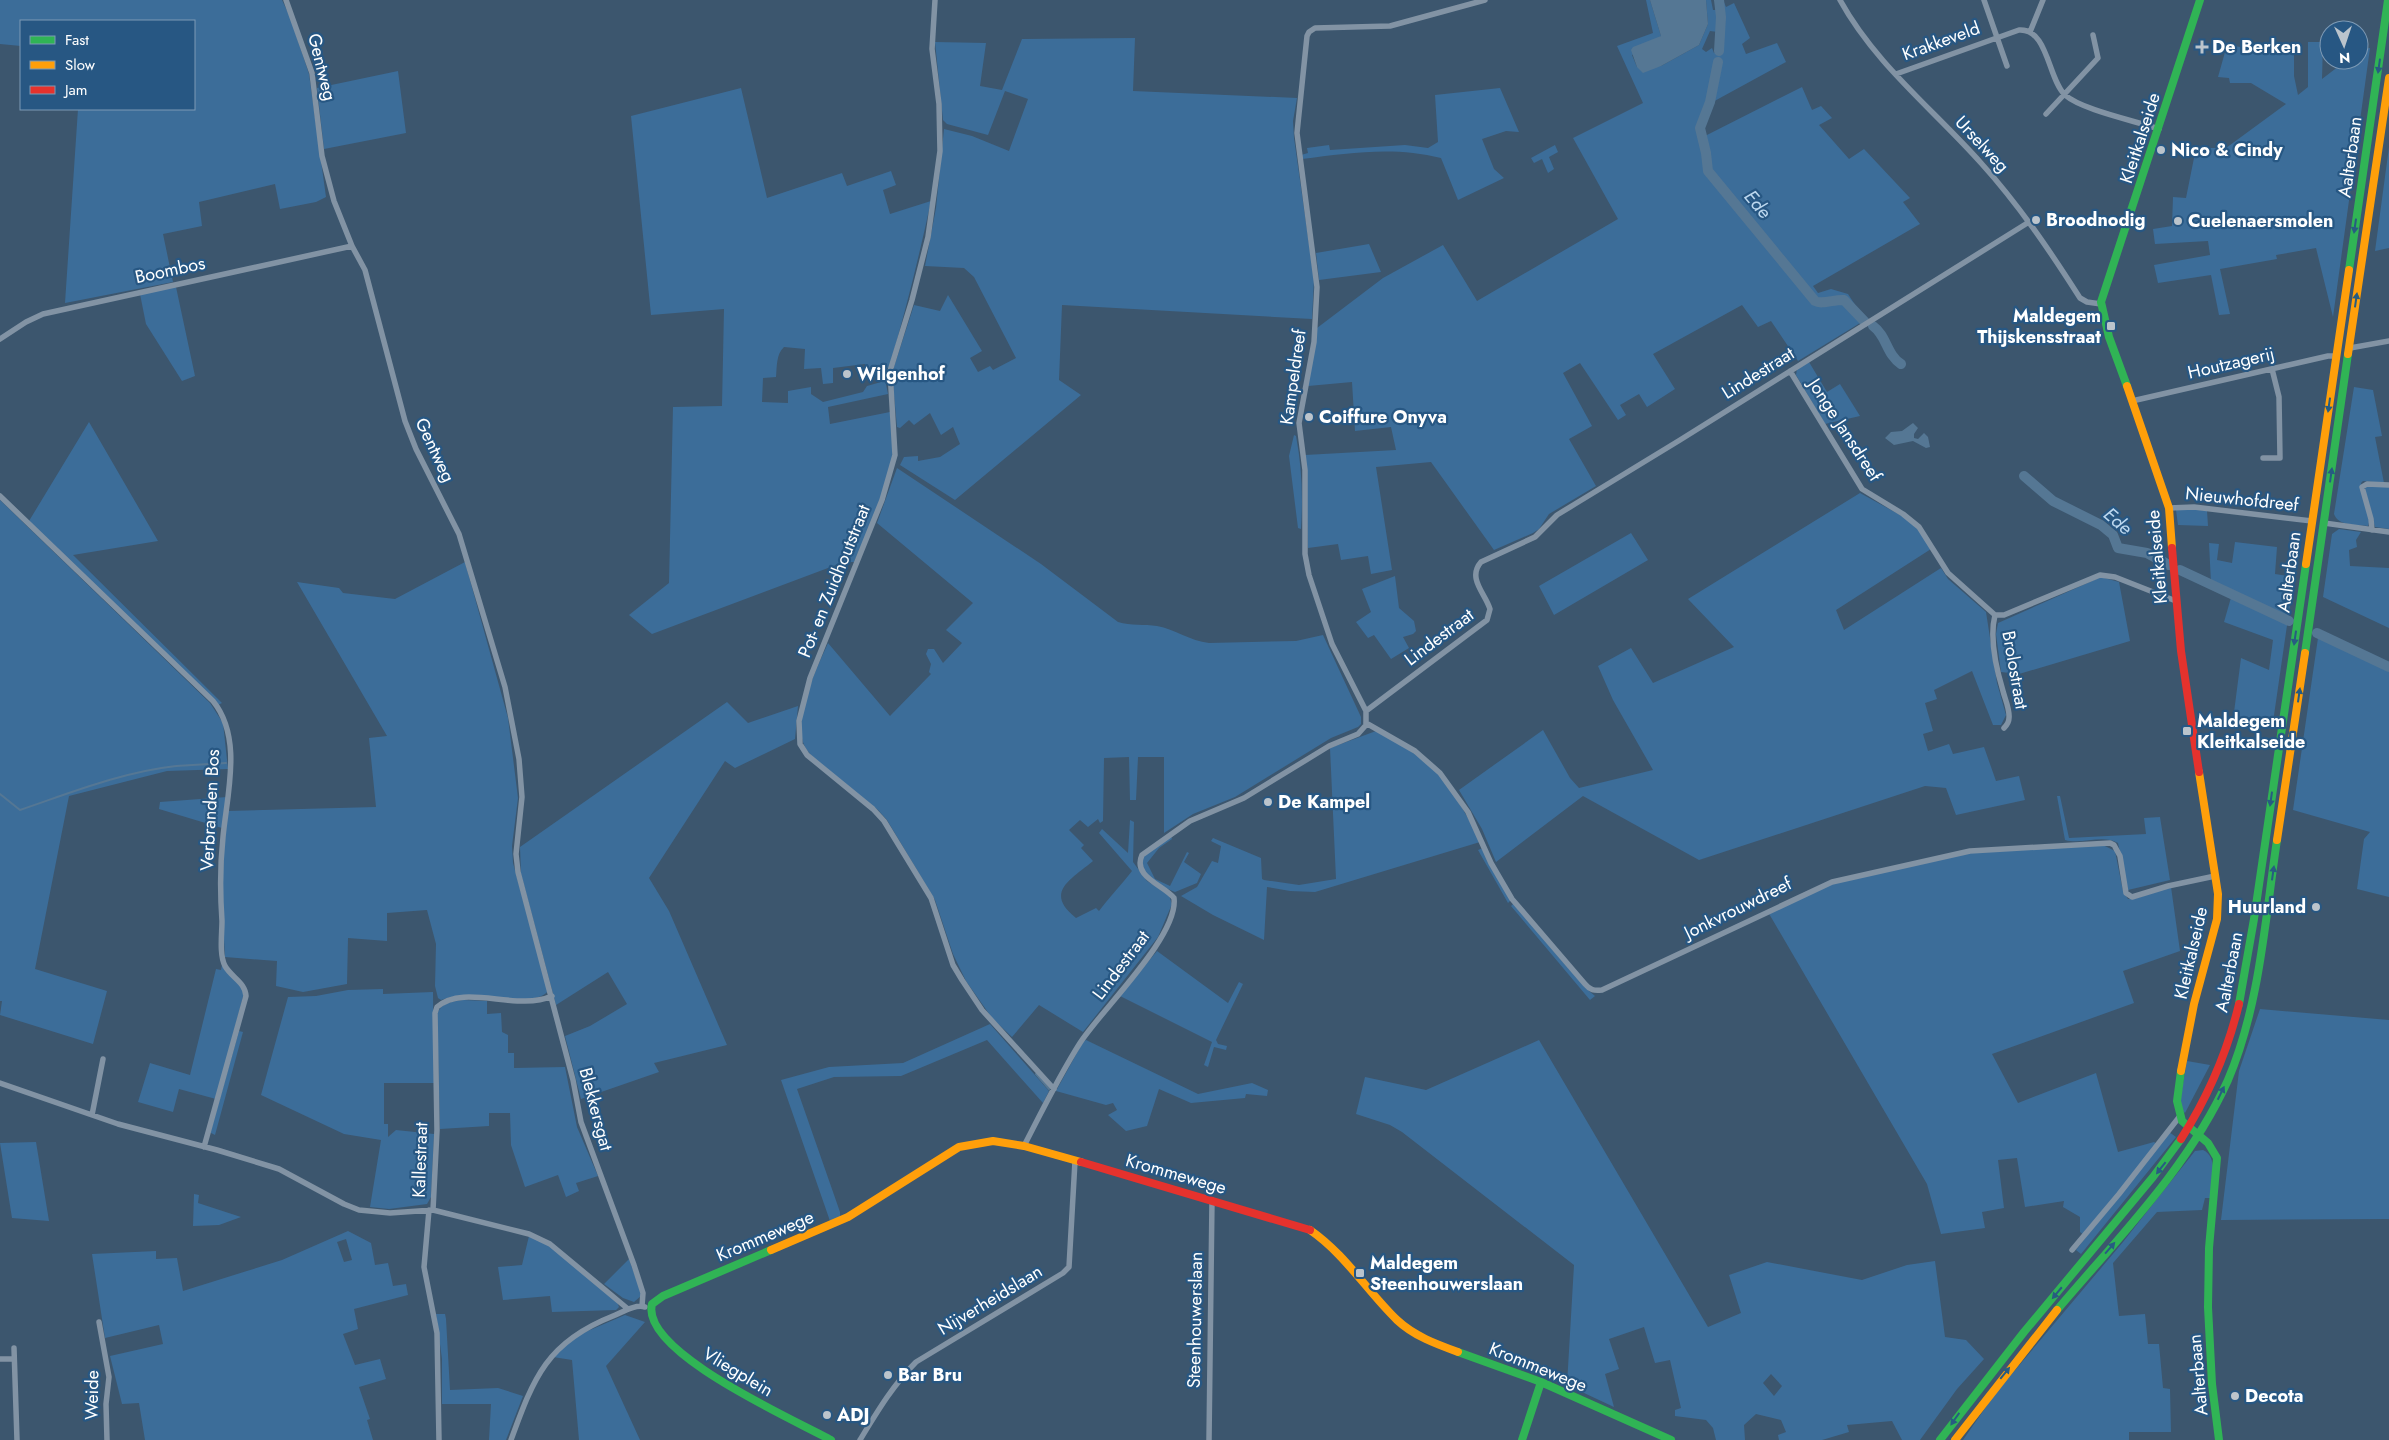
<svg xmlns="http://www.w3.org/2000/svg" width="2389" height="1440" font-family="Jost,sans-serif">
<style>
.green{fill:#3c6d99;fill-rule:evenodd}
.water{fill:#557794}
.lines{fill:none;stroke-linecap:round;stroke-linejoin:round}
.stream{stroke:#557794;stroke-width:2}
.river{stroke:#557794;stroke-width:10}
.street{stroke:#8293a4;stroke-width:5.5}
.fast{stroke:#30b455;stroke-width:8}
.slow{stroke:#ff9f0a;stroke-width:8}
.jam{stroke:#e5322d;stroke-width:8}
.oneway{fill:#275c81}
.poi-dot{fill:#bbc4cc;stroke:#275783;stroke-width:2}
.labels{text-anchor:middle;dominant-baseline:central;stroke-width:4.5;stroke-linejoin:round;paint-order:stroke}
.street-label{font-size:18px;fill:#fff;stroke:#275783}
.poi-label{font-size:18px;font-weight:bold;fill:#fff;stroke:#275783;text-anchor:start}
.water-label{font-size:19px;font-style:italic;fill:#bcd7ee;stroke:#275783}
</style>
<rect width="100%" height="100%" fill="#3c566e"/>
<path class="green" d="M0,0h282l8,17 19,57 17,123 -10,5 -36,7 -5,-25 -76,18 3,24 -39,8 10,48 -108,21 13,-194h116v-88h-173v25l-21,-2z
M1646,0h4l11,36 -29,19 5,12 24,-1 38,-21 9,-21 -2,-24h5l2,10h4l-2,-10h8l3,7 8,-4 16,35 -8,6 4,10 31,-11 9,19 -77,42 -7,25 1,8 99,-50 10,23 9,-4 11,12 -13,7 30,34 15,-10 46,49 -7,4 17,22 -107,62 5,7 13,-4 17,5 17,26 -67,41 -27,-40 -13,6 -16,-22 -89,49 22,35 -28,18 -8,-13 -19,11 6,10 -8,5 -38,-57 -17,10 29,53 -23,13 27,47 -47,28 -10,15 -6,4 -39,17 -63,-88 -55,5 16,103 -21,4 -3,-18 -27,4 -3,-16 -30,4 -3,-93 91,-5 -5,-23 -36,4 -3,-49 -44,4 9,-58 66,-50 60,-33 34,56 141,-82 -45,-81 70,-35 -26,-57 36,-13zM1710,31l8,1 1,19 -5,2 -2,-5 -6,4 -4,-3z
M1135,38l-2,53 164,7 -4,23 1,17 20,141 -2,40 -250,-14 -3,75 22,15 -126,105 -55,-35 4,-8 14,-1v5l22,-4 20,-13 -7,-17 -12,8 -11,-22 -16,12 -5,-5 -9,8 -3,-1 -5,-54 22,-68 26,6 8,-16 34,56 -12,7 8,14 12,-6 3,4 23,-12 -42,-81 -10,-9 -39,-2 11,-58 8,-79 28,7 37,15 19,-52 -23,-8 -17,44 -41,-11 -4,-4 -8,-78 51,1 -6,43 22,4 20,-51z
M2308,42h15l-1,37 17,-13 4,3 13,-9h3v-10l11,-2 -37,269 -17,-69 -40,7 1,4 -57,10 10,45 -11,1 -8,-40 -53,8 -4,-18 56,-10 -2,-14 -53,3 -2,-15 19,-3 1,-29 13,1 10,-50h30l60,-44 -35,-21h-21l-1,-5 -11,-1 9,-32 27,4 3,-5 37,8v24l4,19 10,-8z
M398,71l8,62 -82,16 -7,-61z
M741,88l26,110 75,-25 5,13 44,-15 5,14 -13,5 7,24 41,-13c-12,56 -26,112 -42,167h-4l-1,7 -16,2 -3,-13 -32,4v15l-10,1 -2,-16 -17,1 1,-20 -21,-2c-8,7 -7,20 -8,30l-13,1 -1,24 26,1v-12l23,-4v7l12,8 40,-10 4,-6 14,-4 2,-4 2,1 3,15 -60,13 2,17 60,-12c1,13 4,27 3,39 -4,38 -24,76 -39,111h-10l-192,72 -23,-19 40,-32 4,-176 49,-1 2,-97 -73,6 -20,-199z
M1500,88l19,44 -13,-1 -24,8 12,30 10,9 -46,22 -17,-42c-47,-12 -92,-5 -139,1l-1,-4 7,-2 -1,-5 22,-3 1,5 75,-5 23,3 10,-6 -3,-47z
M1555,145l3,7 -9,5 5,12 -6,4 -6,-14 -8,4 -3,-5z
M2389,147v101l-14,3z
M1369,244l12,28 -62,8 -3,-27z
M176,287l19,89 -13,5 -36,-57 -6,-30z
M1809,362l18,30 13,-8 20,32 -35,8 -29,-49 1,-6z
M2354,387l19,3 9,46 -7,1 9,46 -21,-2 -2,2 9,36 -2,7c-11,-1 -30,0 -34,-12z
M89,422l69,119 -85,14 149,148 -4,2 -189,-184z
M1294,435l2,1c6,31 7,61 5,93l-3,-1 -9,-72z
M897,468l144,96 77,58c13,4 26,2 39,4 18,3 33,15 52,17l87,-2 27,-6 38,82v7l-3,3 -27,11 -96,59 -42,17 -29,19v-76h-26l-2,43h-6l-1,-43 -25,1 -1,63 -3,2 -2,-4 -10,8 -8,-7 -11,10 15,15 -3,3 12,13c-21,18 -50,31 -17,57l20,-10 3,3c8,-11 23,-27 33,-40l-33,-38 3,-4 26,24 2,-33 4,2 -1,40 14,19 22,14 3,9 -14,33 -75,95 -44,-27 -27,32 -20,-19 -26,-37 -13,-27 -18,-54 -48,-80 -9,-10c-16,-14 -64,-47 -73,-63 -14,-27 12,-79 23,-104l62,73 41,-42 -2,-2 2,-8 -5,-10 2,-5h6l9,14 19,-20 -16,-13 27,-27 -96,-80z
M2028,481l27,20 45,21 16,13 3,12 29,4 18,10 1,5 -21,-12 -29,-4 -6,-13 -14,-12 -44,-21z
M2364,486h25v43l-14,-2z
M1860,493l42,23 16,13 13,20 -95,61 8,20 97,-62 7,11 38,33 11,71 9,32 -5,10h-8l-21,-54 -38,19 3,9 -12,4 8,28 -10,3 5,17 21,-7 4,10 31,-7 12,34 23,-5 6,24 -69,15 -10,-27 -21,-2 -226,74 -116,-64 -87,66 -14,-33 -23,-39 84,-60 27,48 9,10 74,-18 -40,-70 -15,-34 33,-18 22,35 81,-36 -46,-48z
M0,500l210,203 13,20 5,46 -61,2 -98,25 -34,173 72,22 -14,53 -93,-29 2,-14h-2z
M2194,509l13,2 1,15 -30,-1 -2,-15z
M2339,529l22,3 -5,8 1,7 -8,3 1,16 39,2v60l-66,-31 9,-63z
M1631,533l17,27 -94,55 -15,-29z
M2235,542l42,5 -2,27 19,3 -22,152 -39,-9 8,-62 28,12 4,-30 -49,-18 8,-28 -21,-11 -2,-40 10,1 -2,16 15,3z
M465,562l43,156 10,80 -6,48 1,17 35,128c-12,16 -61,4 -80,4 -10,0 -18,2 -27,5l-3,-2 -3,-12 1,-42 -9,-34 -40,3v28l-39,-3 -1,46 -44,8 -27,-6 1,-25 -52,-4c-3,-49 -4,-98 3,-146l148,-4 -7,-69 18,-2 -90,-154 42,6 4,5 52,6z
M1395,576l4,32 15,13 2,10 -3,3 -10,3 6,11 -18,11 -17,-24 -6,3 -12,-16 15,-10 -9,-23z
M2101,577l18,5 11,59 -111,33 -18,-2 -5,-38 2,-11z
M2319,631l70,33v233l-32,-8 7,-50 6,-7 -77,-22z
M727,702l21,21 50,-17 -3,33 -60,29 -10,-7 -76,117 20,33 58,134 -73,18 5,9 -78,27 -16,-63 25,-10 37,-22 -19,-32 -52,33 -35,-131 -1,-27z
M1376,731c18,11 40,21 56,36 16,15 39,54 48,75l-165,50 -25,-1 -23,-4 -3,53 -51,-25 -32,-19 16,-9 15,-26 6,2 3,-17 -10,-5 2,-3 48,20 1,21 2,1 35,5 37,-6 -6,-131z
M2057,796h3l9,42 77,-4 -2,-16 16,-1 10,63 -42,10 -10,-47c-16,-9 -36,2 -53,-3z
M227,797l-5,31 -63,-19 1,-7z
M1171,836l1,3 -13,9 -12,15 8,16 15,7 17,-34 2,1 -5,9 17,12 -4,9 -22,9c-11,-4 -43,-20 -30,-37 6,-8 18,-13 26,-19z
M2103,845l12,6 8,40 5,8h6l37,-12 9,64 -57,20 11,32 -142,51 26,49 78,-30 22,79 36,-10 5,3 10,-13 7,5 -95,117 -5,-4 10,-13 -6,-5v-15l-17,-10 1,-6 -39,6 -8,-49 -19,2 6,48 -22,4 3,16 -44,6 -14,-50 -159,-272 64,-28 139,-31z
M1483,848l28,52 -3,3 -30,-53z
M1514,903l47,57 28,31 6,5 -5,4 -79,-94z
M1157,951l71,52 11,-21 4,2 -27,56 2,4 9,2 -1,4 -12,-3 -6,20 -4,-2 8,-23 -92,-46z
M222,965l21,22 1,6 -28,106 -37,-10 -6,23 -35,-10 12,-39 40,12 26,-106 5,1z
M383,989v5l50,-2 1,91h-50v41h4v13l8,-7 38,4 -3,63 -4,7 -38,5 -19,-2 11,-67 -37,-6 -83,-39 27,-98 28,-1 32,-6z
M463,1000l24,1v13l14,-1 1,19 6,3v18h6v15l51,-1 12,60 21,49 -22,7 3,8 -13,6 -8,-22 -33,12 -14,-42 -1,-32h-21v13l-49,3 -3,-115c5,-12 14,-12 26,-14z
M2260,1009l129,11v199l-168,1 18,-149z
M990,1024l59,67 -6,12 -56,-63 -86,36 -67,1 -37,12 43,123v5l-10,4 -49,-141 48,-13 74,-4z
M239,1031l4,1 -28,103 -4,-2v-3z
M1086,1040l112,54 54,-11 16,7 -1,6 -21,-2 -1,4 -54,5 -32,-14 -12,37 -21,5 -18,-16 9,-5 -4,-7 -7,2 -50,-14 27,-49z
M1539,1040l169,287 33,-14 -12,-38 38,-13 95,18 45,-15 28,-4 10,76 21,3 18,19 -27,30 -37,51h-18l-10,-19 -45,4 2,7 -27,8h-43l-1,-5 8,-3 -5,-12 -25,-6 -12,11 1,15h-29l-3,-12 -7,-8 -31,-4v-6l6,-2 -11,-48 -15,3 -11,-36 -35,12 10,30 -14,5 9,33 -47,-22 7,-120 -172,-133 -12,-7 -34,-11 9,-37 61,13zM1771,1374l11,12 -8,10 -11,-13z
M2187,1061l23,4 -25,48 -3,-3 -2,-9z
M36,1142l13,79 -37,-3 -12,-75z
M2203,1150c16,7 9,34 8,48h-6l-3,12 -45,2 -44,51 6,53 26,-2 3,30h11l4,44 7,1 1,43h-42v8h-166l32,-46 128,-152 72,-91z
M194,1194l5,1 -1,8 43,14 -22,8 -26,1z
M348,1231l23,12 4,22 13,-2 5,23 13,-2 2,11 -54,14 4,20 -15,5 12,31 25,-6 6,20 -27,8 11,32 -3,1 6,20h-228l-6,-37 -17,1 -12,-48 53,-12 -4,-19 -54,13 -13,-84 64,-3v8l21,-1 6,33 99,-31zM346,1239l6,21 -8,2 -7,-20z
M529,1236l20,9 68,57 2,5 -3,3 -64,2 -2,-16 -47,4 -5,-33 24,-2z
M629,1259l13,36 -8,7 -11,-4 -19,-14z
M436,1314h9l1,5 4,71 48,-2 25,8 -17,44h-17l2,-36h-49v-45z
M625,1315l20,7 -39,44 34,74h-61l-7,-80 -19,-3 23,-21z"/>
<path class="water" d="M1650,0h56l2,24 -9,21 -38,21 -18,7 -6,-6 -6,-17 2,-3 28,-11z
M1913,423l5,5 -4,6v4l4,1 6,-6 4,4 2,10 -4,1 -13,-7 -19,4 -9,-7 6,-6 11,-1z"/>
<g class="lines">
<path class="stream" d="M0,794l20,16c50,-17 102,-38 156,-44 16,-1 33,-2 50,-3
M1036,1074l13,15"/>
<path class="river" d="M1719,0l2,17 -2,34
M1718,62l-8,40 -10,26 6,25 2,18 107,130c7,4 20,-2 29,-1l21,22
M1873,326c14,10 13,28 28,38
M2024,476l29,25 48,24 12,10 5,13 29,5 22,12
M2180,570l109,51
M2317,633l72,34"/>
<path class="street" d="M286,0l26,73 10,83 12,45 18,45 13,24 40,151 11,28 43,85 46,153 14,72 3,38 -6,57 2,18 55,208 8,42 53,143 9,28 -1,13
M935,0l-3,49 7,55 1,47 -12,86 -16,63 -22,71 5,84 -13,45 -72,178 -11,43 1,23 7,11 66,54 11,12 47,77 22,67 9,15 20,30 72,79
M1840,0c35,64 94,110 141,163 38,42 69,88 99,135l7,4 14,2
M1984,0l23,66
M2030,32l13,-32
M1896,74l123,-44c29,-2 29,49 46,65 17,15 71,26 94,34
M2046,114l52,-56 -5,-23
M0,339l26,-17 17,-8 309,-68
M2350,348l39,-7
M1790,371l72,118 41,25 16,13 29,46 47,42h9l96,-40 15,2 61,24
M2132,401l196,-45h8
M2263,458h17l-1,-61 -7,-28
M0,496l213,205c30,37 14,93 10,136 -3,28 -3,56 -1,84 0,13 -3,33 3,45 7,12 20,16 21,30l-42,151
M2169,508l25,-1 118,14
M2324,523l65,9
M2372,530l-1,-11 -9,-32 5,-3 22,1
M1995,615c-6,24 1,53 8,76 2,8 7,19 6,27 0,4 -2,7 -5,10
M1366,711l121,-91 3,-11c-5,-16 -23,-31 -9,-47l54,-25 22,-22 18,-11 105,-64 349,-218
M1366,723l49,28 25,22 28,39 23,51 21,36 73,85c5,6 9,7 17,6l230,-108 138,-31 140,-8 4,2 6,11 6,37 6,4 36,-11 47,-10
M0,1083l118,41 99,26 62,19 65,35 15,6 31,3 43,-3 96,24 21,10 78,65
M92,1115l11,-56
M1024,1146c18,-35 35,-70 56,-103 21,-33 99,-107 94,-145 -10,-13 -42,-21 -32,-43l48,-34 54,-23 85,-52 29,-12 8,-9v-14l-34,-67 -23,-69 -4,-21v-84l-6,-47 15,-81 3,-55 -20,-154 10,-97 2,-4 6,-4 75,-2 95,-26
M429,1210l-5,57 13,66 2,107
M433,1210l4,-80 -2,-117 2,-6c28,-24 79,5 115,-11
M2072,1250l47,-56 61,-78
M99,1322l10,55 -3,27 1,36
M14,1348l3,92
M0,1359h14
M511,1440c23,-63 36,-98 102,-124 10,-4 22,-12 32,-9
M860,1440c17,-28 33,-55 56,-78l147,-89 6,-6 6,-106
M1209,1440l3,-240"/>
<path class="fast" d="M2349,270l39,-270
M2127,386l-18,-49 -8,-35 99,-302
M2305,653l43,-299
M2239,1004l15,-85 52,-355
M2181,1071l-4,30 5,20 26,22 9,15 -8,90 -1,59 4,77 7,56
M771,1250l-108,46 -11,8c-12,48 143,116 179,136
M2057,1310c61,-72 132,-143 171,-230 32,-75 37,-161 49,-240
M1458,1352l83,30 130,58
M1522,1440l19,-58
M1940,1440l84,-108 129,-155 28,-38"/>
<path class="slow" d="M2348,354l41,-276
M2127,386l42,122 3,40
M2306,564l43,-294
M2277,840l28,-187
M2181,1071l13,-67 23,-85 1,-25 -19,-122
M1310,1230c35,24 57,61 87,90 17,16 39,24 61,32
M771,1250l77,-33 111,-70 34,-6 31,5 57,16
M1955,1440l102,-130"/>
<path class="jam" d="M2172,548l9,103 18,121
M2181,1139c27,-42 46,-86 58,-135
M1081,1162l229,68"/>
</g>
<defs><path id="oneway-solid" d="M-6-.8H1V-3.2L6.5 0L1 3.2V.8H-6Z" transform="scale(1.25)"/></defs>
<g class="oneway">
<use href="#oneway-solid" transform="translate(2379 66) rotate(98)"/>
<use href="#oneway-solid" transform="translate(2355 226) rotate(98)"/>
<use href="#oneway-solid" transform="translate(2356 300) rotate(-82)"/>
<use href="#oneway-solid" transform="translate(2329 405) rotate(98)"/>
<use href="#oneway-solid" transform="translate(2331 475) rotate(-82)"/>
<use href="#oneway-solid" transform="translate(2295 638) rotate(98)"/>
<use href="#oneway-solid" transform="translate(2299 695) rotate(-82)"/>
<use href="#oneway-solid" transform="translate(2271 799) rotate(98)"/>
<use href="#oneway-solid" transform="translate(2273 873) rotate(-82)"/>
<use href="#oneway-solid" transform="translate(2221 1093) rotate(-64)"/>
<use href="#oneway-solid" transform="translate(2161 1168) rotate(128)"/>
<use href="#oneway-solid" transform="translate(2110 1248) rotate(-49)"/>
<use href="#oneway-solid" transform="translate(2057 1293) rotate(130)"/>
<use href="#oneway-solid" transform="translate(2005 1373) rotate(-51)"/>
<use href="#oneway-solid" transform="translate(1955 1419) rotate(125)"/>
</g>
<g class="poi-dot">
<path d="M2199.5 39.5h5v5h5v5h-5v5h-5v-5h-5v-5h5z"/>
<circle cx="2161" cy="150" r="5"/>
<circle cx="2036" cy="220" r="5"/>
<circle cx="2178" cy="221" r="5"/>
<rect x="2106" y="321" width="10" height="10" rx="2.5"/>
<circle cx="847" cy="374" r="5"/>
<circle cx="1309" cy="417" r="5"/>
<rect x="2182" y="726" width="10" height="10" rx="2.5"/>
<circle cx="1268" cy="802" r="5"/>
<circle cx="2316" cy="907" r="5"/>
<rect x="1355" y="1268" width="10" height="10" rx="2.5"/>
<circle cx="888" cy="1375" r="5"/>
<circle cx="2235" cy="1396" r="5"/>
<circle cx="827" cy="1415" r="5"/>
</g>
<g class="labels">
<g class="street-label">
<text transform="translate(1941 41) rotate(-20)">Krakkeveld</text>
<text transform="translate(322 67) rotate(76)">Gentweg</text>
<text transform="translate(2140 138) rotate(-72)">Kleitkalseide</text>
<text transform="translate(1982 144) rotate(47)">Urselweg</text>
<text transform="translate(2350 157) rotate(-82)">Aalterbaan</text>
<text transform="translate(170 270) rotate(-12)">Boombos</text>
<text transform="translate(2231 363) rotate(-13)">Houtzagerij</text>
<text transform="translate(1758 373) rotate(-32)">Lindestraat</text>
<text transform="translate(1293 377) rotate(-82)">Kampeldreef</text>
<text transform="translate(1845 430) rotate(57)">Jonge Jansdreef</text>
<text transform="translate(435 450) rotate(65)">Gentweg</text>
<text transform="translate(2242 499) rotate(6)">Nieuwhofdreef</text>
<text transform="translate(2157 557) rotate(-95)">Kleitkalseide</text>
<text transform="translate(2289 572) rotate(-82)">Aalterbaan</text>
<text transform="translate(834 581) rotate(-68)">Pot- en Zuidhoutstraat</text>
<text transform="translate(1439 637) rotate(-37)">Lindestraat</text>
<text transform="translate(2015 670) rotate(80)">Brolostraat</text>
<text transform="translate(210 810) rotate(-87)">Verbranden Bos</text>
<text transform="translate(1738 908) rotate(-26)">Jonkvrouwdreef</text>
<text transform="translate(2191 953) rotate(-77)">Kleitkalseide</text>
<text transform="translate(1121 965) rotate(-53)">Lindestraat</text>
<text transform="translate(2229 972) rotate(-79)">Aalterbaan</text>
<text transform="translate(596 1109) rotate(75)">Blekkersgat</text>
<text transform="translate(420 1160) rotate(-88)">Kallestraat</text>
<text transform="translate(1176 1174) rotate(16)">Krommewege</text>
<text transform="translate(765 1236) rotate(-23)">Krommewege</text>
<text transform="translate(990 1300) rotate(-31)">Nijverheidslaan</text>
<text transform="translate(1195 1320) rotate(-89)">Steenhouwerslaan</text>
<text transform="translate(1538 1367) rotate(22)">Krommewege</text>
<text transform="translate(738 1372) rotate(31)">Vliegplein</text>
<text transform="translate(2198 1375) rotate(-95)">Aalterbaan</text>
<text transform="translate(92 1395) rotate(-89)">Weide</text>
</g>
<g class="poi-label">
<text x="2212" y="47">De Berken</text>
<text x="2171" y="150">Nico &amp; Cindy</text>
<text x="2046" y="220">Broodnodig</text>
<text x="2188" y="221">Cuelenaersmolen</text>
<text x="2101" y="316" text-anchor="end">Maldegem<tspan x="2101" dy="21">Thijskensstraat</tspan></text>
<text x="857" y="374">Wilgenhof</text>
<text x="1319" y="417">Coiffure Onyva</text>
<text x="2197" y="721">Maldegem<tspan x="2197" dy="21">Kleitkalseide</tspan></text>
<text x="1278" y="802">De Kampel</text>
<text x="2306" y="907" text-anchor="end">Huurland</text>
<text x="1370" y="1263">Maldegem<tspan x="1370" dy="21">Steenhouwerslaan</tspan></text>
<text x="898" y="1375">Bar Bru</text>
<text x="2245" y="1396">Decota</text>
<text x="837" y="1415">ADJ</text>
</g>
<g class="water-label">
<text transform="translate(1758 204) rotate(50)">Ede</text>
<text transform="translate(2118 521) rotate(41)">Ede</text>
</g>
</g>
<rect x="20" y="20" width="175" height="90" fill="#275783" stroke="#7d9ab5"/>
<rect x="30" y="36" width="25" height="8" fill="#30b455" stroke="#7d9ab5"/>
<text x="65" y="45" font-size="15" fill="#ffffff">Fast</text>
<rect x="30" y="61" width="25" height="8" fill="#ff9f0a" stroke="#7d9ab5"/>
<text x="65" y="70" font-size="15" fill="#ffffff">Slow</text>
<rect x="30" y="86" width="25" height="8" fill="#e5322d" stroke="#7d9ab5"/>
<text x="65" y="95" font-size="15" fill="#ffffff">Jam</text>
<g transform="translate(2344 45) rotate(177)"><circle r="24" fill="#275783" stroke="#7d9ab5"/>
<path d="M0-4L9 19L0 12L-9 19Z" fill="#bbc4cc"/>
<text y="-8" font-size="14" font-weight="bold" text-anchor="middle" fill="#ffffff">N</text>
</g>
</svg>
